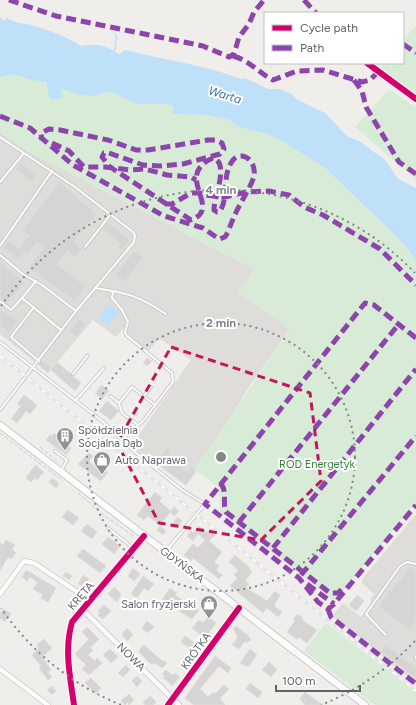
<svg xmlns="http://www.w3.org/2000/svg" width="416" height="705" font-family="Figtree,sans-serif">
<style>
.industrial{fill:#dfddda}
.green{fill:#d8ebd6}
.water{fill:#bfe0f9}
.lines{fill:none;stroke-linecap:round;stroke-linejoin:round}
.stream{stroke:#bfe0f9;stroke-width:1.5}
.building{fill:#d6d5d3;stroke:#deddd9}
.lane-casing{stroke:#cbcccc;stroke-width:4}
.street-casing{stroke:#cbcccc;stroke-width:6}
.secondary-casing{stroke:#cacacb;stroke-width:8}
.path{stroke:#cacfcc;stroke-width:1;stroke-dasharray:4 2;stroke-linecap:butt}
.lane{stroke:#fdfcfc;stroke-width:2}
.street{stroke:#fdfcfc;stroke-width:4.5}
.secondary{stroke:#fdfcfc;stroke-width:6}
.rail-casing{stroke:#e4e4e4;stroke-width:3}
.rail{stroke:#fff;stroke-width:1.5;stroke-dasharray:4.5;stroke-linecap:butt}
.quiet{stroke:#8e44ad;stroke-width:5;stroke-dasharray:10 5;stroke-linecap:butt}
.cycleway-casing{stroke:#fff;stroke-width:8}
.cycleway{stroke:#d6006c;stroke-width:6}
.marked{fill:none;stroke:#c2185b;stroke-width:3;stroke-dasharray:8 5;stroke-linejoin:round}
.ring{fill:none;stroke:#84888a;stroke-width:2;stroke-dasharray:2 4}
.labels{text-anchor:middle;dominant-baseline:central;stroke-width:4;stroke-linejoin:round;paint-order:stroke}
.poi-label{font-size:11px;fill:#5f6368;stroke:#fff;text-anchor:start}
.park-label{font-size:11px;fill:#348238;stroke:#fff}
.street-label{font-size:11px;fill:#5f6368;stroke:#fff}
.water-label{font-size:12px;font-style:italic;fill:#4174aa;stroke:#fff}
.centre{fill:#84888a;stroke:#fff;stroke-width:2}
.ring-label{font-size:12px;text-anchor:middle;font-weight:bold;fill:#84888a;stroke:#fff;stroke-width:4;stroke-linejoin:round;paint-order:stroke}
</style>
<rect width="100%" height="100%" fill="#efeeea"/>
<path class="industrial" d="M0,133l31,20 223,116 -16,23 52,37 -39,55 -28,45 -29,40 2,2 -10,14 -55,-39 60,-86 -32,-22 -10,13 -21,-16 -4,-7 -8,9 -23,-17 -45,53 -48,-39z
M416,514v169l-84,-67 11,-13 18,14 10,-14 -1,-4 4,-5 -12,-11 1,-5z"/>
<path class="green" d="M416,26v70l-37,-26 5,-7h19v-23z
M11,74c13,3 22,8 35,7v8h15l42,6 8,-3 39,12h17l6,2 -1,8 37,1 21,5 6,6 28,7 15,6 46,29 74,71 17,21v242l-81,99 -115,-89 -1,-24 -25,-19c34,-46 64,-94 96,-140l-52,-37 16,-23 -223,-116 -31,-20v-56z
M389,89l27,19v72l-61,-53z
M326,623l90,70v12h-41l-71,-54z"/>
<path class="water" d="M0,17l4,4 3,-3c9,6 18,5 28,8 16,5 32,11 46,20 16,-3 25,0 38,8l7,-4c39,11 78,14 115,29l4,-1 23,11h11l13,5 4,5 29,14 22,23 12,5 26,19 13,19 18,9v72l-17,-21 -74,-71 -46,-29 -15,-6 -28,-7 -6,-6 -21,-5 -37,-1 1,-8 -6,-2h-29l-27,-12 -19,4 -12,-1 -19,-6 2,8 -9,3 -5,-2 -3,-17c-15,1 -19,-4 -33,-6 -4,-1 -9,1 -13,2z
M109,304l10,9 -11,13 -10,-8z"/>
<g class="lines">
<path class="stream" d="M114,51l2,-4 -1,-5 2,-3 -2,-5"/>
</g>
<path class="building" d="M21,163l16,13 -5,6 -16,-13z
M59,182l38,32 -23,28 8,7 -7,8 -8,-6 -10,13 29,23 -12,14 -45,-34 15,-20 -7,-5 -7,9 -3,3 -2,-2 -6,7 -16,-11 6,-7 10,7 10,-13 -7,-5z
M108,222l22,18 -8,10 -4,-3 2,-3 -18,-15z
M134,251l9,7 -19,24 -9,-7z
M0,262l25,20 -17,20 -8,-6z
M0,309l18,12 -9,12 -9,-7z
M79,319l7,5 -10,13 -7,-6z
M147,358l5,3 -5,5 -4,-3z
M41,360l11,8 -4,5 -10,-9z
M57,362l24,21 -6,8 -24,-21z
M102,385l7,6 -7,8 -7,-6z
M24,395l13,10 -7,9 -4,-3 -9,12 -6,-4 10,-13 -4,-2z
M107,401l12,10 -8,9 -12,-9z
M54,433l4,3 -2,3 9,8 1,-2 5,3 -5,7 -20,-15 4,-5 2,1z
M167,447l4,3 -4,5 13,9 -1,2 8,6 4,-6 5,5 -10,14 -30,-22z
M89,453l4,3 -4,5 6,6 13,5 -7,9 -23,-17z
M35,465l9,7 -7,8 -2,-2 -4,4 -5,-4z
M52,478l7,6 -3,4 -7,-6z
M155,492l7,6 -3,3 12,10 3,-4 5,4 -5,5 -4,-4 -10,13 -12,-9 -4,4 -7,-5z
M68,510l11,8 -6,7 -11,-8z
M177,517l5,4 -6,8 -4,-4z
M87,524l10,8 -5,7 -11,-8z
M160,526l6,5 -3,4 -6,-5z
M199,526l10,8 1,-3 5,4 -6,6 13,11 -8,10 5,4 -3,4 6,5 -3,4 -26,-21 -2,3 -7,-6 9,-11 5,4 7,-8 -7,-6 -5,7 -6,-5 4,-5 2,2z
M108,537l12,9 -6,8 -12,-10z
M6,540l9,5 -3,4 4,4 -5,6 -3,-2 -8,14v-28l3,2z
M83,549l23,17 -6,7 -23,-17z
M235,555l15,13 -1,1 3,3 -7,9 4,3 -3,4 21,13 8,-10 5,4 -6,11 8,6 -4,5 -11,-9 -4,5 -33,-27 7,-8 -3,-3 4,-5 -9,-8z
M411,566l5,5v50l-7,9 -31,-24z
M133,568l7,6 -6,7 -6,-5z
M26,570l30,18 -8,14 -7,-4 2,-3 -10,-6 5,-7 -8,-5 -3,4 -5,-4z
M66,572l6,4 -3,4 -6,-4z
M83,575l6,4 -5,8 -6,-3z
M143,576l11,8 -6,7 -4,-3 -7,10 -6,-4z
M114,587l7,7 -4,8 -9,-8z
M170,588l7,5 -2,2 17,12 2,-2 5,5 -7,9 -30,-19z
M357,595l7,6 -8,10 -7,-6z
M104,605l7,6 -8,8 -5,-4 2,-2 -2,-2z
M3,609l8,5 -6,8 -5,-4v-4z
M296,615h3l4,3 -1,2 15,10 -10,13 -8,-6 -2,2 -10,-7 8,-11 -2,-1z
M208,617l8,6 -11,15 -13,-10 7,-8 4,3z
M147,621l7,6 -7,6 -5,-5z
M237,626l7,7 3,1 4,6 -5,3 -1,-2 -6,8 -7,-4 6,-8 -5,-9z
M87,627l12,12 -9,9 3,2 -5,5 7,6 2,-3 5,5 -13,12 -7,-6 4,-4 -11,-11 14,-15 -7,-7z
M127,628l6,7 -6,6 -5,-7z
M185,636l17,12 -4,6 -17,-12z
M44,639l8,9 -10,9 9,13 -3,2 4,5 -4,3 -9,-12 2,-2 -9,-11 7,-7 -2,-3z
M144,645l18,16 1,-1 4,3 -5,5 -7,-5 -2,1 -3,-1 -10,-10 -1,-3z
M386,645l30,23v11l-35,-28z
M110,649l8,8 -7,6 -8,-8z
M250,649l7,6 -9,12 -8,-4z
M215,656l16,12 -3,5 -9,-7 -19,23 8,8 6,-5 1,2 9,-9 5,4 -9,9 5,7h-31l-9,-7z
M269,662l8,7 -6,8 -9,-7z
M126,665l4,5 -7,7 -5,-4z
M166,670l6,5 3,-2 5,4 -8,9 -9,-9 2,-1 -3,-2z
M137,676l5,5 -5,6 -5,-6z
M91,678l10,10 -5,6 -11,-11z
M250,683l12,9 -4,6 -12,-9z
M52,686l4,5 -4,4 -5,-5z
M305,692l10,8 8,5h-18l-5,-6z
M129,694l5,6 -5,5 -1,-3 -3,3 -4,-4z
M150,696l6,6 -3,3h-8l-2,-3z"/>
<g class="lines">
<g class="lane-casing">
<path id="lane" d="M0,137l75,50 58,45 2,3 -1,7 -58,69 -76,99
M0,182l24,-29
M0,246l52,-75
M85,247l26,-33
M0,255l24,20 18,10 34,26
M36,281l-14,17 39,32
M95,288c33,5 44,8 71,26
M113,291l-1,7 10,12 6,12 -3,10 1,3 46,38 1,9 -30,39 -21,18
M0,301l11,9 11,-12
M34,307l-23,30 28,24
M0,342l102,79 28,27 52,42 23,14 -39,47
M73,374l15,-19
M110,396l9,7 3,10 16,12
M144,396l7,-9
M75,401l29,-33
M119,403l13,-16 23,18
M55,451l12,9 -6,11
M108,528l25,20
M386,635l-20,-21 34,-48 7,-4 9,2
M416,656v2"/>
</g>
<g class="street-casing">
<path id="street" d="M0,594l24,-33 10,2 57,38
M83,610l96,95
M0,669l48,36
M74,705c-4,-29 -10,-55 -2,-83l72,-86
M168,705l71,-97"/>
</g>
<g class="secondary-casing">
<path id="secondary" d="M0,425l365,280"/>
</g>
<path class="path" d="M0,433l63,48
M40,447l19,16
M78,493l27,23 30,21"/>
<use href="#lane" class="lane"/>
<use href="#street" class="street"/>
<use href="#secondary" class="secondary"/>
<g class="rail-casing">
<path id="rail" d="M0,356l416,335"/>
</g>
<use href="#rail" class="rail"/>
<path class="quiet" d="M9,0l47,16 147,30 26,11 5,-3 5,-17 10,-13 5,-12 10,-12
M304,0l12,13
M403,44l13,9
M233,56c16,4 26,17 40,24l24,-9 26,-1 39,12 8,-2 8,-8
M354,80l8,11 4,16 33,55 17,12
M0,116l30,12 43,37 91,51 39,12 16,11 6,-2 3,-5c4,-11 8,-21 14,-31 4,-8 10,-17 12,-25 3,-17 -15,-28 -23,-13 -9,15 -2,34 -11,48l-3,1 -3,-2c0,-14 13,-40 3,-50l-4,-2c-41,18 11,50 -22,62l-81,-53 -8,-10 2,-4h5l34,12 17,1 23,-2 37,-10 4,-5 -2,-6 -7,-3h-7l-60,10h-12l-28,-10 -48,-10 -11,-1 -8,4 1,7
M52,143l17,8 15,16h21l25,3 15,-1 22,6 24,2 5,3
M165,204h7l19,-11h9l4,2 21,2 21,-5 23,-1 20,4 15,12 19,8 57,34 36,36
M416,338l-42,-33 -9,-2 -160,201 94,74 19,24 10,7 6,-5 82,-99
M220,483c8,7 2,20 6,29l104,81h8l5,-5
M239,522l159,-197
M273,548l143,-179
M301,575l115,-139
M307,584l27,20
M328,609l3,8 85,67"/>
<g class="cycleway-casing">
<path id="cycleway" d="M367,63l49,36
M74,705c-4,-29 -10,-55 -2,-83l72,-86
M168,705l71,-97"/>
</g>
<use href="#cycleway" class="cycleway"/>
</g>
<path class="marked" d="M171,347l139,46 11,88 -60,59 -102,-17 -42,-80z"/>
<g class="ring">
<circle cx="221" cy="457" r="134"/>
<path d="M415 641A267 267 0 0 1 321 705M121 705A267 267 0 0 1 1 608M1 306A267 267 0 0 1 415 273"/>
</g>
<defs>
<g id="building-pin" transform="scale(0.9)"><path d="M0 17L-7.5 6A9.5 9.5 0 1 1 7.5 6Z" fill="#919496" stroke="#fff"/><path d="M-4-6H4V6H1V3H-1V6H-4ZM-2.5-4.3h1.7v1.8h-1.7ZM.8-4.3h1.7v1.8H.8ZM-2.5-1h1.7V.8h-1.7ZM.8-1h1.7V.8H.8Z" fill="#fff"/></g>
<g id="shop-pin" transform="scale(0.9)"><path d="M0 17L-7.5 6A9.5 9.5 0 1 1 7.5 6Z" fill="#919496" stroke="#fff"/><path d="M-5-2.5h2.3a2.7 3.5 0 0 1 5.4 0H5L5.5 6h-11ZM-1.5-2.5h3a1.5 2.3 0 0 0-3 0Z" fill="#fff"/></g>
</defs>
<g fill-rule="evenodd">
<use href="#building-pin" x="65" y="436"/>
<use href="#shop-pin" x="102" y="460"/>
<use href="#shop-pin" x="209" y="604"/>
</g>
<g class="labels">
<g class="poi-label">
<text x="78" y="430">Spółdzielnia<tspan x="78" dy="13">Socjalna Dąb</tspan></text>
<text x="115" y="460">Auto Naprawa</text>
<text x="196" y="604" text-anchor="end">Salon fryzjerski</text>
</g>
<g class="park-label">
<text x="317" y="464">ROD Energetyk</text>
</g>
<g class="street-label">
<text transform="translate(182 565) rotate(37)">GDYŃSKA</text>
<text transform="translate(81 596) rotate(-49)">KRĘTA</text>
<text transform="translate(196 651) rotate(-54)">KRÓTKA</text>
<text transform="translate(131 657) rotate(45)">NOWA</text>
</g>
<g class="water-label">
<text transform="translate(225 95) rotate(17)">Warta</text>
</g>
</g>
<circle cx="221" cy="457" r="6" class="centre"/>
<g class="ring-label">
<text x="221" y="194">4 min</text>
<text x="221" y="327">2 min</text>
</g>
<rect x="264" y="12" width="140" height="52" fill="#ffffff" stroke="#bfc1c3"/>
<rect x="272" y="25" width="20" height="6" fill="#d6006c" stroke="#bfc1c3"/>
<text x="300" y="32" font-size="12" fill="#5f6368">Cycle path</text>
<rect x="272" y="45" width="20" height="6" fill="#8e44ad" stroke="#bfc1c3"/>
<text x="300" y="52" font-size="12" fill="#5f6368">Path</text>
<path d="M276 685v6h84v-6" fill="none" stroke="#5f6368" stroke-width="2"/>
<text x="282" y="685" font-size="12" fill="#5f6368" stroke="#ffffff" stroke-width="3" paint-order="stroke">100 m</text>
</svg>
